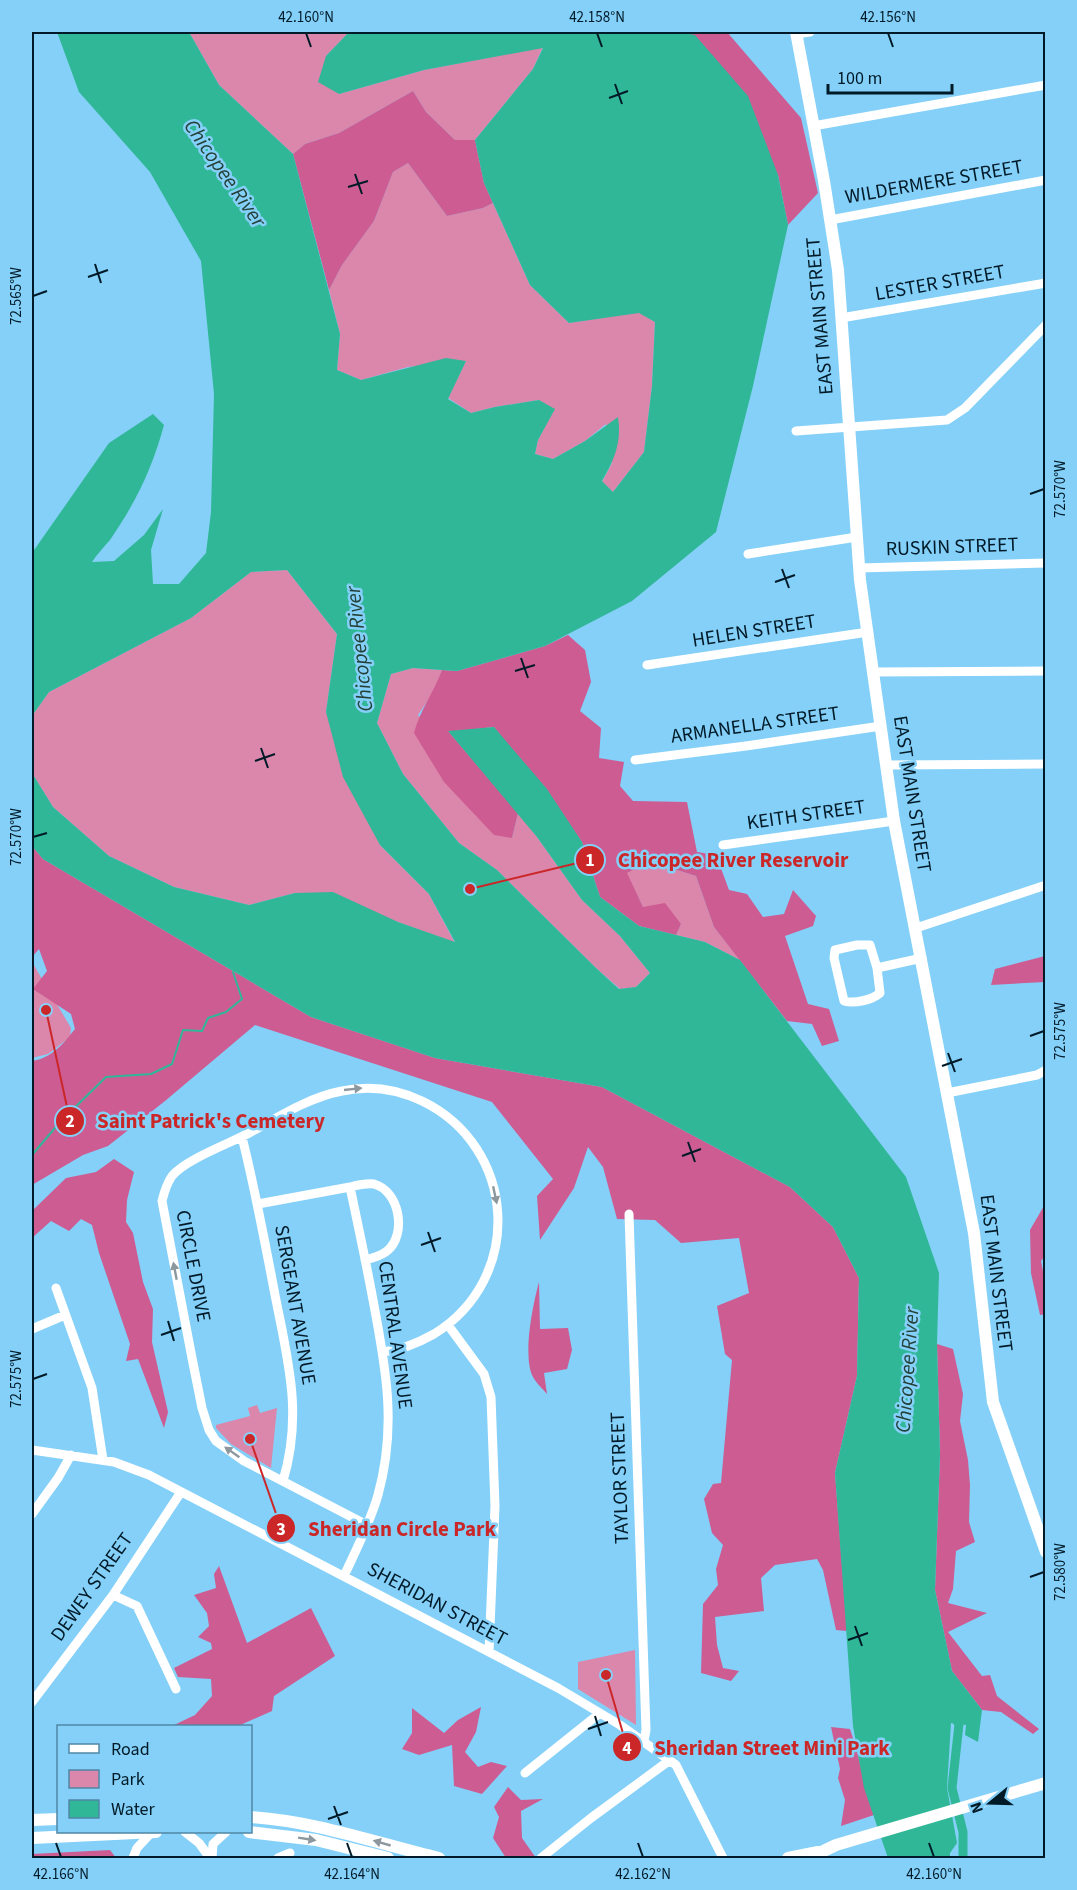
<svg xmlns="http://www.w3.org/2000/svg" width="1077" height="1890" font-family="'Source Sans 3',sans-serif">
<style>
.green{fill:#db86ab}
.forest{fill:#cd5c92}
.water{fill:#30b797}
.lines{fill:none;stroke-linecap:round;stroke-linejoin:round}
.stream{stroke:#30b797;stroke-width:2}
.canal{stroke:#30b797;stroke-width:9}
.minor{stroke:#fff;stroke-width:9}
.major{stroke:#fff;stroke-width:12}
.oneway{fill:#8c989e}
.ticks{fill:none;stroke:#001a28;stroke-width:2}
.labels{text-anchor:middle;dominant-baseline:central;stroke-width:5;stroke-linejoin:round;paint-order:stroke}
.street-label{font-size:20px;fill:#001a28;stroke:#84d0f8}
.water-label{font-size:21px;font-style:italic;fill:#254037;stroke:#84d0f8}
.leader{fill:none;stroke:#cb2728;stroke-width:2}
.callout-dot{fill:#cb2728;stroke:#84d0f8;stroke-width:2}
.mark-label{font-size:18px;text-anchor:middle;font-weight:bold;fill:#fff}
.callout-label{font-size:21px;text-anchor:middle;font-weight:bold;fill:#cb2728;stroke:#84d0f8;stroke-width:5;stroke-linejoin:round;paint-order:stroke}
.neatline{fill:none;stroke:#001a28;stroke-width:2}
.ticks-label{font-size:15px;text-anchor:middle;fill:#001a28}
</style>
<rect width="100%" height="100%" fill="#84d0f8"/>
<path class="green" d="M189,32h160l-23,24 13,38 85,-24 119,-23 -10,22 -58,71h-20l-29,-28 -13,-21 -74,42 -34,11 -12,10 -74,-69z
M408,163l39,53 36,-8 10,-5 37,82 39,38 70,-11 16,10 -3,64 -8,66 -31,40 -11,-10 10,-19 -6,-39 -21,17 -32,18 -18,-5 3,-14 16,-30 -15,-10 -44,7 -24,6 -23,-15 18,-37 -58,6 -47,13 -24,-10 3,-36 -11,-44 13,-25 32,-44 19,-49z
M287,570l50,64 -11,78 54,133 49,49 26,49 -57,-21 -103,-29 -46,12 -75,-18 -65,-31 -56,-49 -21,-34v-57l17,-24 142,-74 60,-46z
M413,668l29,2 -7,20 -17,25 94,123 6,-25 19,24 45,63 38,36 30,37 -14,14 -16,2 -24,-21 -99,-98 -38,-27 -56,-69 -26,-51 14,-49z
M660,854l8,13 28,9 18,51 26,33 -35,-18 -29,-7 5,-11 -38,-17 -17,-34z
M32,962l39,66 -1,9 -22,17 -16,4z
M257,1405l3,8 17,-5 -6,60 -40,-24 -15,-16v-3l34,-9 -2,-8z
M635,1650l1,75 -58,-36v-27z"/>
<path class="forest" d="M679,32h48l74,86 17,75 -30,32 -10,-50 -83,-139z
M413,91l13,21 29,28h20l9,43 9,20 -10,5 -36,8 -39,-53 -15,9 -19,49 -32,44 -13,25 -36,-136 12,-10 34,-11z
M568,635l17,15 6,32 -11,29 21,17 -2,30 25,4 -4,24 13,15 54,1 10,50 19,3 13,35 18,4 16,23 21,-3 9,-24 23,26 -3,10 -28,10 23,68 21,5 10,32 -17,5 -10,-22 -25,-3 -73,-94 -18,-51 -28,-9 -8,-12 -33,18 16,34 22,-4 16,21 -5,11 -37,-9 -39,-29 -18,-55 -88,-115 -45,5 69,81 -6,25 -18,-3 -50,-53 -30,-49c6,-23 20,-41 28,-63l15,1 88,-25z
M32,846l11,13 268,158 124,41 167,29 188,100 43,40 26,51 -2,98 -22,97 12,158 -11,-1 -13,-60 -6,-11 -42,6 -14,13 3,33 -49,6 2,28 6,23 16,3 -8,10 -30,-8 2,-69 15,-19 -2,-16 7,-24 -11,-12 -8,-34 9,-15 8,-1 11,-123 -7,-6 -8,-48 32,-13 -10,-55 -58,5 -26,-23 -38,-1 -14,-52 -15,-20 -14,41 -34,52 -3,-44 16,-17 -61,-77 -237,-77 -90,76 -57,45 -25,9 -51,30v-124c20,-3 31,-17 43,-32l-4,-15 -38,-25 14,-18 -8,-22 -7,8z
M1045,956v26l-54,3 4,-16z
M114,1159l20,13 -7,28 -1,22 7,11 10,49 10,27 -1,33 16,70 -4,16 -26,-69 -12,2 4,-17 -31,-91 -7,-28 -11,-6 -12,12 -18,-10 -19,17v-27l34,-33 30,-6z
M1045,1204v52l-4,5 4,20 1,33 -6,1 -9,-42 -1,-43z
M539,1282l1,47 28,-1 4,22 -5,19 -23,4 3,21c-5,-6 -12,-12 -15,-19 -9,-22 1,-71 7,-93z
M937,1344l16,5 10,45 -3,27 8,39 2,25 -1,37 6,20 -19,9 -3,38 -5,14 39,10 -39,19 34,44 8,-1 7,21 42,33 -6,5 -32,-22 -19,-2 -30,-39 -17,-81 5,-135z
M219,1566l28,77 64,-35 24,48 -61,40 -2,15 -34,15h-141h75l23,-11 17,-19 -1,-17 -33,-2 -4,-9 38,-19 -1,-6 -13,-6 11,-11 -2,-13 -13,-18 22,-7 -2,-14z
M481,1707l-5,25 -11,20 13,15 13,-5 16,4 -25,28 -28,-8 -2,-41 -33,10 -17,-6 10,-16v-25l32,25 14,-13z
M831,1727l19,2c10,28 14,58 24,86l-33,11 4,-26 -7,-22 2,-9z
M508,1787l13,13 22,-1 -22,12 1,27 14,20h-30l-13,-20 6,-21 -5,-10z
M110,1850l6,8h-84v-4z"/>
<path class="water" d="M57,32h132l30,53 74,69 47,180 -3,36 24,10 85,-22 20,3 -18,38 23,14 24,-6 44,-7 16,9 -17,31 -3,14 18,5 32,-18 33,-24c4,26 -4,43 -16,64l11,11 31,-40 8,-66 3,-64 -16,-9 -70,10 -39,-38 -46,-102 -9,-43 58,-71 10,-21 -119,22 -85,24 -21,-12 8,-26 23,-24h330l16,3 53,61 30,79 10,50 -35,161 -37,146 -84,69 -87,45 -88,25 -44,-3 -22,6 -14,49 26,51 56,69 38,27 99,98 23,21 17,-2 14,-14 -30,-37 -38,-36 -45,-63 -89,-106 46,-4 53,62 35,53 18,55 39,29 66,16 35,18 166,217 33,96 -2,71 3,111 -5,135 17,81 30,39 -4,32 -13,-7 1,-10 -15,-2 -4,65 10,55 -7,10v5h-62l-24,-70 -11,-62 -18,-253 22,-97 2,-98 -26,-51 -43,-40 -188,-100 -167,-29 -124,-41 -268,-158 -11,-13v-73l21,34 56,49 65,31 75,18 46,-12 38,-1 65,30 57,20 -26,-48 -49,-49 -37,-68 -17,-65 11,-78 -50,-64 -36,2 -60,46 -142,74 -17,24v-163l77,-110 44,-29 11,11c-12,44 -28,77 -54,115 -6,7 -13,14 -18,22l22,-1 30,-26 19,-26 -12,41 2,34h26l27,-31 5,-41 3,-118 -13,-133 -51,-89 -71,-80z"/>
<g class="lines">
<path class="stream" d="M32,1155l28,-33 46,-45 45,-3 21,-10 11,-34 19,1 6,-13 18,-6 16,-13 -9,-27"/>
<path class="canal" d="M952,1715l7,9 -7,64 11,44v26"/>
<path class="minor" d="M796,34l14,-2
M813,126l233,-41
M830,220l216,-40
M841,318l205,-35
M796,431l151,-11 18,-12 81,-83
M748,554l109,-17
M859,568l187,-5
M647,665l221,-33
M873,672l173,-1
M635,760l111,-14 135,-20
M886,765l160,-1
M723,845l171,-24
M916,928l130,-43
M857,945h13l7,23 3,25c-8,7 -26,11 -36,8l-10,-43 1,-8z
M877,968l45,-10
M947,1093l90,-18 9,-5
M242,1137c13,52 23,105 33,158 13,66 28,119 8,186
M350,1187c8,-2 16,-4 24,-3 26,7 33,51 13,67 -6,5 -14,7 -22,9
M258,1204l92,-17c8,38 16,75 23,113 13,68 24,127 5,195 -8,28 -22,55 -34,81
M629,1214l16,487 1,29 -2,11
M56,1288l36,100 11,72
M448,1325l36,49 7,23 4,109 -6,146
M32,1329l33,-14
M32,1450l82,12 35,13 409,213 62,37 56,40 47,93
M32,1514l26,-36 13,-23
M367,1525l-123,-64 -28,-20 -7,-11 -7,-22 -10,-50 -30,-157c2,-8 5,-18 10,-25 14,-17 59,-33 79,-44 29,-16 59,-35 91,-41 28,-6 55,-2 80,10 95,46 103,177 12,233 -16,9 -33,16 -51,18
M113,1595l24,11 39,83
M32,1702l81,-107 68,-103
M525,1773l75,-60
M185,1832l14,11 11,15
M133,1858l4,-10 15,-16
M212,1858l1,-14 13,-12
M278,1858l12,-5
M541,1858l50,-40 79,-58"/>
<path class="major" d="M796,32l28,149 14,89 22,310 34,241 80,412 19,169 53,150
M250,1817c65,4 126,26 189,41
M32,1820l26,-1
M249,1832l67,8 72,18
M32,1838l124,-6
M788,1858l30,-6
M809,1858l27,-13 210,-62"/>
</g>
<defs><path id="oneway-solid" d="M-6-.8H1V-3.2L6.5 0L1 3.2V.8H-6Z" transform="scale(1.5)"/></defs>
<g class="oneway">
<use href="#oneway-solid" transform="translate(353 1089) rotate(-6)"/>
<use href="#oneway-solid" transform="translate(495 1195) rotate(78)"/>
<use href="#oneway-solid" transform="translate(175 1271) rotate(-101)"/>
<use href="#oneway-solid" transform="translate(232 1452) rotate(-145)"/>
<use href="#oneway-solid" transform="translate(307 1839) rotate(9)"/>
<use href="#oneway-solid" transform="translate(382 1843) rotate(-164)"/>
</g>
<path class="ticks" d="M306,33l5,14M597,33l5,14M888,33l5,14M615,84l7,20M609,98l19,-7M355,174l7,20M348,187l20,-6M95,264l6,19M88,277l20,-7M33,296l14,-5M1030,494l14,-5M782,569l7,19M775,582l20,-7M521,658l7,20M515,671l20,-6M261,748l7,20M255,761l20,-7M33,837l14,-4M1030,1036l14,-5M948,1053l7,19M942,1066l20,-7M688,1142l7,20M682,1156l19,-7M428,1232l7,20M421,1245l20,-7M168,1321l6,20M161,1335l20,-7M33,1379l14,-5M1030,1577l14,-5M855,1626l7,20M848,1640l20,-7M595,1716l6,20M588,1729l20,-7M334,1806l7,19M328,1819l20,-7M56,1843l5,14M347,1843l5,14M638,1843l5,14M929,1843l5,14"/>
<g class="labels">
<g class="street-label">
<text transform="translate(934 182) rotate(-10)">WILDERMERE STREET</text>
<text transform="translate(940 283) rotate(-10)">LESTER STREET</text>
<text transform="translate(820 316) rotate(-95)">EAST MAIN STREET</text>
<text transform="translate(952 547) rotate(-2)">RUSKIN STREET</text>
<text transform="translate(754 631) rotate(-9)">HELEN STREET</text>
<text transform="translate(755 725) rotate(-8)">ARMANELLA STREET</text>
<text transform="translate(912 794) rotate(81)">EAST MAIN STREET</text>
<text transform="translate(806 815) rotate(-8)">KEITH STREET</text>
<text transform="translate(193 1266) rotate(79)">CIRCLE DRIVE</text>
<text transform="translate(996 1273) rotate(83)">EAST MAIN STREET</text>
<text transform="translate(295 1305) rotate(80)">SERGEANT AVENUE</text>
<text transform="translate(395 1335) rotate(82)">CENTRAL AVENUE</text>
<text transform="translate(620 1478) rotate(-92)">TAYLOR STREET</text>
<text transform="translate(92 1587) rotate(-55)">DEWEY STREET</text>
<text transform="translate(437 1604) rotate(28)">SHERIDAN STREET</text>
</g>
<g class="water-label">
<text transform="translate(225 173) rotate(55)">Chicopee River</text>
<text transform="translate(359 649) rotate(-96)">Chicopee River</text>
<text transform="translate(907 1370) rotate(-86)">Chicopee River</text>
</g>
</g>
<path class="leader" d="M470 889L590 860M46 1010L70 1121M250 1439L281 1528M606 1675L627 1747"/>
<g class="callout-dot">
<circle cx="470" cy="889" r="6"/>
<circle cx="46" cy="1010" r="6"/>
<circle cx="250" cy="1439" r="6"/>
<circle cx="606" cy="1675" r="6"/>
<circle cx="590" cy="860" r="15"/>
<circle cx="70" cy="1121" r="15"/>
<circle cx="281" cy="1528" r="15"/>
<circle cx="627" cy="1747" r="15"/>
</g>
<g class="mark-label">
<text x="590" y="866">1</text>
<text x="70" y="1127">2</text>
<text x="281" y="1535">3</text>
<text x="627" y="1754">4</text>
</g>
<g class="callout-label">
<text x="733" y="867">Chicopee River Reservoir</text>
<text x="211" y="1128">Saint Patrick's Cemetery</text>
<text x="402" y="1536">Sheridan Circle Park</text>
<text x="772" y="1755">Sheridan Street Mini Park</text>
</g>
<rect width="1077" height="1890" fill="none" stroke="#84d0f8" stroke-width="66"/>
<rect x="57" y="1725" width="195" height="108" fill="#84d0f8" stroke="#4f87a5" stroke-width="1.5"/>
<rect x="69" y="1744" width="30" height="9" fill="#ffffff" stroke="#4f87a5" stroke-width="1.5"/>
<text x="111" y="1755" font-size="18" fill="#001a28">Road</text>
<rect x="69" y="1770" width="30" height="18" fill="#db86ab" stroke="#4f87a5" stroke-width="1.5"/>
<text x="111" y="1785" font-size="18" fill="#001a28">Park</text>
<rect x="69" y="1800" width="30" height="18" fill="#30b797" stroke="#4f87a5" stroke-width="1.5"/>
<text x="111" y="1815" font-size="18" fill="#001a28">Water</text>
<g transform="translate(990 1803) rotate(251)" stroke="#84d0f8" stroke-width="4.5" paint-order="stroke">
<path d="M0-4.5L10 22L0 15L-10 22Z" fill="#001a28"/>
<text y="-9" font-size="16" font-weight="bold" text-anchor="middle" fill="#001a28">N</text>
</g>
<path d="M828 84v9h124v-9" fill="none" stroke="#001a28" stroke-width="3"/>
<text x="837" y="84" font-size="18" fill="#001a28" stroke="#84d0f8" stroke-width="4.5" paint-order="stroke">100 m</text>
<rect x="33" y="33" width="1011" height="1824" class="neatline"/>
<g class="ticks-label">
<text x="306" y="22">42.160°N</text>
<text x="597" y="22">42.158°N</text>
<text x="888" y="22">42.156°N</text>
<text transform="translate(16 296) rotate(-90)" y="5">72.565°W</text>
<text transform="translate(1060 489) rotate(-90)" y="5">72.570°W</text>
<text transform="translate(16 837) rotate(-90)" y="5">72.570°W</text>
<text transform="translate(1060 1031) rotate(-90)" y="5">72.575°W</text>
<text transform="translate(16 1379) rotate(-90)" y="5">72.575°W</text>
<text transform="translate(1060 1572) rotate(-90)" y="5">72.580°W</text>
<text x="61" y="1879">42.166°N</text>
<text x="352" y="1879">42.164°N</text>
<text x="643" y="1879">42.162°N</text>
<text x="934" y="1879">42.160°N</text>
</g>
</svg>
